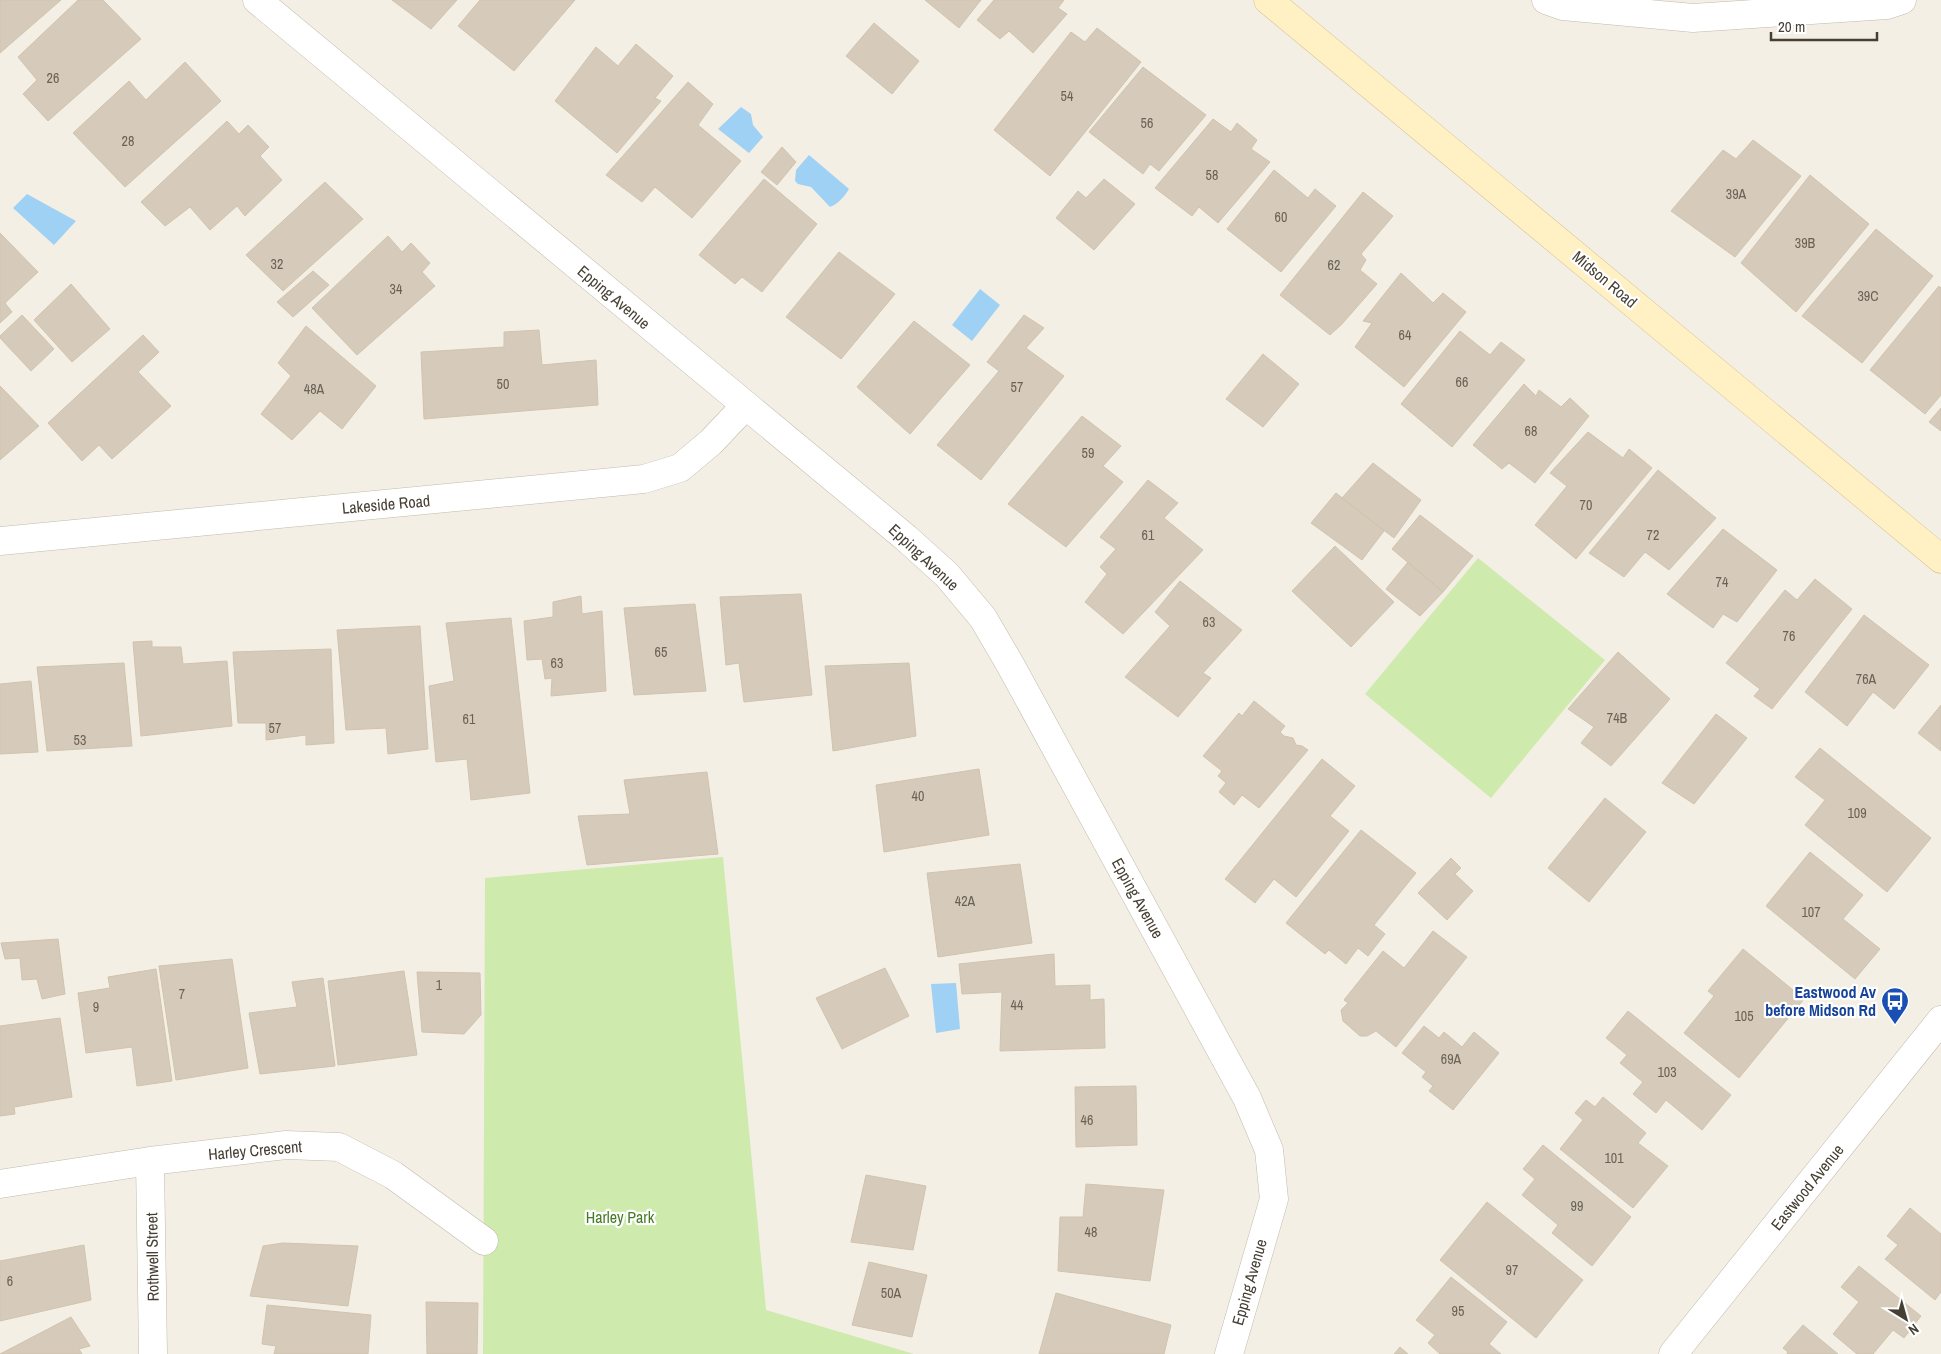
<svg xmlns="http://www.w3.org/2000/svg" width="1941" height="1354" font-family="'Archivo Narrow',sans-serif">
<style>
.green{fill:#ceeaac}
.water{fill:#9ed1f4}
.building{fill:#d6cbba;stroke:#d1c3ad}
.lines{fill:none;stroke-linecap:round;stroke-linejoin:round}
.street-casing{stroke:#c2baaa;stroke-width:29}
.secondary-casing{stroke:#d6c492;stroke-width:29}
.street{stroke:#fff;stroke-width:28}
.secondary{stroke:#fff1c4;stroke-width:28}
.labels{text-anchor:middle;dominant-baseline:central;stroke-width:4.5;stroke-linejoin:round;paint-order:stroke}
.number-label{font-size:14px;fill:#6a6256}
.street-label{font-size:16px;fill:#463f34;stroke:#fff}
.transit-label{font-size:16px;font-weight:bold;fill:#164399;stroke:#fff;text-anchor:end}
.park-label{font-size:16px;fill:#457b25;stroke:#fff}
</style>
<rect width="100%" height="100%" fill="#f4efe5"/>
<path class="green" d="M1478,558l127,102 -114,138 -126,-104z
M723,857l43,453 148,44h-431l2,-476z"/>
<path class="water" d="M741,107l10,7 2,11 10,12 -14,16 -31,-24z
M809,155l40,34c-5,8 -10,14 -19,18l-19,-20 -13,-3 -3,-3 1,-11z
M27,194l49,27 -22,24 -41,-37z
M980,289l20,16 -28,36 -20,-16z
M956,983l4,46 -24,4 -5,-49z"/>
<path class="building" d="M0,0h61l-61,53z
M78,0h25l38,39 -93,82 -25,-27 14,-14 -19,-23z
M392,0h65l-26,29z
M480,0h95l-61,71 -56,-45z
M925,0h56l-22,28z
M994,0h70l-6,8 9,6 -34,39 -24,-22 -9,8 -23,-19z
M874,23l45,38 -27,33 -46,-38z
M1097,28l44,34 -91,114 -56,-46 77,-98 14,10z
M636,44l37,32 -18,22 6,3 -44,52 -62,-52 41,-54 22,19z
M185,62l36,39 -96,86 -52,-54 56,-52 17,19z
M1143,67l63,48 -47,56 -9,-7 -7,10 -54,-42z
M688,82l25,22 -15,21 43,36 -49,57 -37,-31 -13,15 -36,-27z
M1213,119l18,13 6,-9 20,17 -6,9 19,13 -52,61 -19,-16 -7,9 -37,-28z
M227,121l12,13 9,-9 21,22 -9,9 22,24 -37,36 -8,-10 -27,24 -20,-23 -25,19 -24,-24z
M1753,140l48,36 -66,81 -64,-46 52,-61 13,9z
M782,147l14,15 -19,23 -16,-13z
M1274,170l34,28 7,-9 21,17 -55,66 -54,-43z
M1810,175l59,49 -73,88 -55,-49z
M764,179l53,45 -55,68 -20,-15 -7,7 -36,-29z
M1104,179l31,25 -41,46 -38,-32 22,-27 8,7z
M325,182l38,37 -80,72 -37,-36z
M1363,192l30,24 -32,38 5,6 -6,10 17,14 -35,40 -12,11 -50,-40z
M1876,229l57,47 -71,87 -60,-47z
M0,233l38,39 -33,31 7,9 -12,11z
M388,236l14,16 9,-9 19,20 -8,9 13,14 -78,69 -45,-47z
M839,252l56,42 -54,65 -55,-42z
M313,271l16,14 -36,32 -16,-15z
M1401,273l32,30 10,-10 23,19 -62,75 -49,-40 17,-24 -9,-2z
M71,284l39,45 -38,33 -38,-42z
M1939,286l2,2v107l-16,19 -55,-44z
M22,315l32,34 -23,22 -31,-33v-2z
M1024,315l20,13 -18,20 38,28 -83,104 -44,-35 62,-74 -12,-9z
M914,321l56,44 -60,69 -53,-47z
M306,326l70,60 -34,43 -22,-18 -28,29 -31,-26 30,-38 -13,-13z
M539,330l3,35 54,-5 2,45 -174,14 -3,-67 83,-5v-15z
M1460,331l30,24 11,-13 24,18 -73,87 -51,-43z
M143,335l16,17 -21,20 33,34 -59,53 -13,-14 -17,16 -34,-38z
M1263,354l36,30 -36,43 -37,-28z
M1524,384l12,12 3,-6 22,17 9,-9 19,18 -54,67 -26,-20 -7,6 -29,-24z
M0,386l39,40 -39,34z
M1941,408v23l-12,-9z
M1082,416l39,30 -18,20 20,16 -57,65 -58,-43z
M1588,432l35,26 6,-9 23,19 -76,91 -41,-34 32,-39 -17,-13z
M1373,463l48,37 -27,38 -52,-40z
M1658,470l58,48 -47,52 -24,-18 -21,25 -35,-24z
M1148,480l30,23 -14,15 39,32 -80,84 -38,-32 22,-28 -7,-7 16,-18 -16,-12z
M1336,493l48,38 -22,29 -51,-37z
M1420,515l53,41 -30,36 -51,-43z
M1723,529l54,41 -40,52 -14,-8 -10,14 -46,-34z
M1335,546l59,56 -43,45 -59,-56z
M1408,562l35,30 -23,24 -34,-27z
M1815,579l37,30 -80,100 -18,-13 6,-7 -34,-26 59,-73 12,10z
M1180,581l62,49 -39,43 8,5 -33,39 -53,-40 45,-51 -15,-14z
M801,594l11,101 -68,7 -5,-39 -13,2 -6,-68z
M581,596l1,18 20,-3 4,80 -55,5 1,-18 -7,1 -3,-20 -15,1 -3,-39 29,-4v-15z
M695,604l11,87 -72,4 -10,-87z
M1864,615l65,50 -35,44 -21,-17 -26,34 -42,-34z
M511,618l19,175 -59,7 -4,-41 -31,3 -7,-76 25,-5 -8,-58z
M420,626l8,123 -40,5 -2,-26 -40,2 -9,-100z
M152,641v6h29l2,17 44,-3 5,65 -91,10 -8,-94z
M331,649l3,94 -28,2v-10l-40,5v-17h-28l-5,-71z
M1618,652l52,47 -59,67 -30,-23 13,-16 -26,-18z
M124,663l8,83 -85,5 -10,-84z
M909,663l7,73 -83,15 -8,-85z
M31,681l7,71 -38,2v-70z
M1254,701l31,25 -5,6 4,4 9,2 3,7 6,1 6,4 -49,58 -17,-13 -8,10 -15,-13 7,-9 -8,-7 4,-5 -19,-15 36,-43 3,3z
M1941,705v46l-23,-18z
M1716,714l31,24 -53,66 -32,-21z
M1820,748l111,90 -44,54 -82,-67 20,-25 -30,-23z
M1322,759l33,27 -25,30 19,15 -53,66 -22,-18 -19,24 -30,-24z
M979,769l10,66 -105,17 -8,-67z
M707,772l11,82 -131,11 -9,-49 52,-2 -6,-34z
M1605,798l41,34 -57,70 -41,-34z
M1361,830l55,43 -42,52 11,9 -17,22 -10,-8 -12,16 -17,-14 -4,4 -39,-31z
M1810,852l53,43 -20,24 37,30 -25,30 -89,-73z
M1451,858l10,10 -6,6 18,17 -26,29 -29,-27z
M1020,864l12,79 -94,14 -11,-84z
M1433,931l34,26 -71,90 -20,-16 -9,5h-7l-17,-15 -2,-11 7,-7 -4,-3 39,-49 21,17z
M58,939l7,55 -23,5 -5,-20 -15,1 -2,-22 -15,1 -4,-16z
M1743,949l61,50 -65,79 -55,-45 30,-37 -6,-5z
M1054,954l1,32 35,-1v15l14,-1 1,49 -105,3 2,-59 -40,2 -3,-30z
M232,959l16,109 -72,12 -17,-114z
M885,968l24,48 -67,33 -26,-51z
M156,969l16,112 -35,5 -5,-39 -46,6 -8,-60 32,-5 -2,-11z
M404,971l13,84 -79,10 -10,-84z
M417,972l63,1 1,42 -17,19 -42,-2z
M323,978l12,88 -75,8 -11,-61 48,-6 -5,-25z
M1628,1011l103,84 -29,35 -36,-30 -10,13 -23,-19 10,-12 -23,-19 7,-8 -21,-17z
M60,1018l12,79 -58,10 1,7 -15,2v-90z
M1424,1026l15,12 5,-6 18,15 12,-15 25,21 -46,57 -24,-19 4,-5 -11,-9 4,-5 -24,-19z
M1136,1086l1,59 -61,2 -1,-60z
M1603,1097l43,36 -8,10 30,23 -35,42 -73,-59 23,-29 -8,-7 11,-13 9,7z
M1543,1145l88,72 -39,49 -40,-33 6,-8 -36,-30 13,-16 -12,-10z
M866,1175l60,11 -13,64 -62,-8z
M1086,1184l78,6 -14,91 -92,-10 2,-54h23z
M1487,1202l96,78 -47,58 -96,-78z
M1910,1208l31,26v58l-6,8 -50,-41 13,-14 -11,-9z
M283,1243l75,3 -10,60 -98,-10 13,-50z
M84,1245l7,55 -91,21v-60z
M869,1262l58,13 -15,62 -60,-12z
M1859,1266l62,50 -17,22 -11,-8 -20,24h-16l-24,-20 26,-32 -18,-15z
M1451,1277l56,45 -18,22 12,10h-61l-12,-11 7,-8 -19,-15z
M1056,1293l115,32 -7,29h-125z
M426,1302l52,1 -1,51h-50z
M267,1305l104,10 -3,39h-94l2,-8 -14,-2z
M71,1317l19,29 -11,3 3,5h-82z
M1803,1325l35,29h-51l1,-2 -5,-4z
M1400,1347l8,7h-14z"/>
<g class="lines">
<g class="street-casing">
<path id="street" d="M257,0l649,538 41,37 36,43 28,48 236,432 22,52 5,49 -45,155
M1546,0l17,6 130,12 194,-13 15,-5
M0,541l644,-62 36,-11 31,-26 34,-36
M150,1161l3,193
M0,1184l150,-23 136,-16 53,2 54,28 91,66
M1673,1354l268,-334"/>
</g>
<g class="secondary-casing">
<path id="secondary" d="M1268,0l673,559"/>
</g>
<use href="#street" class="street"/>
<use href="#secondary" class="secondary"/>
</g>
<defs>
<g id="bus-pin" transform="scale(1.4375)"><path d="M0 17L-7.5 6A9.5 9.5 0 1 1 7.5 6Z" fill="#1a4fb4" stroke="#fff"/><path d="M-5-6H5V4H4V6H2V4H-2V6H-4V4H-5ZM-3.5-4V0h7V-4ZM-3.5 1.2v1.5H-2V1.2ZM2 1.2v1.5H3.5V1.2Z" fill="#fff"/></g>
</defs>
<g fill-rule="evenodd">
<use href="#bus-pin" x="1895" y="1001"/>
</g>
<g class="labels">
<g class="number-label">
<text x="53" y="78">26</text>
<text x="1067" y="96">54</text>
<text x="1147" y="123">56</text>
<text x="128" y="141">28</text>
<text x="1212" y="175">58</text>
<text x="1736" y="194">39A</text>
<text x="1281" y="217">60</text>
<text x="1805" y="243">39B</text>
<text x="277" y="264">32</text>
<text x="1334" y="265">62</text>
<text x="396" y="289">34</text>
<text x="1868" y="296">39C</text>
<text x="1405" y="335">64</text>
<text x="1462" y="382">66</text>
<text x="503" y="384">50</text>
<text x="1017" y="387">57</text>
<text x="314" y="389">48A</text>
<text x="1531" y="431">68</text>
<text x="1088" y="453">59</text>
<text x="1586" y="505">70</text>
<text x="1148" y="535">61</text>
<text x="1653" y="535">72</text>
<text x="1722" y="582">74</text>
<text x="1209" y="622">63</text>
<text x="1789" y="636">76</text>
<text x="661" y="652">65</text>
<text x="557" y="663">63</text>
<text x="1866" y="679">76A</text>
<text x="1617" y="718">74B</text>
<text x="469" y="719">61</text>
<text x="275" y="728">57</text>
<text x="80" y="740">53</text>
<text x="918" y="796">40</text>
<text x="1857" y="813">109</text>
<text x="965" y="901">42A</text>
<text x="1811" y="912">107</text>
<text x="439" y="985">1</text>
<text x="182" y="994">7</text>
<text x="1017" y="1005">44</text>
<text x="96" y="1007">9</text>
<text x="1744" y="1016">105</text>
<text x="1451" y="1059">69A</text>
<text x="1667" y="1072">103</text>
<text x="1087" y="1120">46</text>
<text x="1614" y="1158">101</text>
<text x="1577" y="1206">99</text>
<text x="1091" y="1232">48</text>
<text x="1512" y="1270">97</text>
<text x="10" y="1281">6</text>
<text x="891" y="1293">50A</text>
<text x="1458" y="1311">95</text>
</g>
<g class="street-label">
<text transform="translate(1605 279) rotate(40)">Midson Road</text>
<text transform="translate(614 297) rotate(40)">Epping Avenue</text>
<text transform="translate(386 504) rotate(-5)">Lakeside Road</text>
<text transform="translate(924 557) rotate(43)">Epping Avenue</text>
<text transform="translate(1138 898) rotate(61)">Epping Avenue</text>
<text transform="translate(255 1150) rotate(-5)">Harley Crescent</text>
<text transform="translate(1807 1187) rotate(-51)">Eastwood Avenue</text>
<text transform="translate(152 1257) rotate(-91)">Rothwell Street</text>
<text transform="translate(1249 1282) rotate(-74)">Epping Avenue</text>
</g>
<g class="transit-label">
<text x="1876" y="992">Eastwood Av<tspan x="1876" dy="18">before Midson Rd</tspan></text>
</g>
<g class="park-label">
<text x="620" y="1217">Harley Park</text>
</g>
</g>
<g transform="translate(1906 1319) rotate(143)" stroke="#ffffff" stroke-width="4" paint-order="stroke">
<path d="M0-4L9 19L0 12L-9 19Z" fill="#463f34"/>
<text y="-8" font-size="14" font-weight="bold" text-anchor="middle" fill="#463f34">N</text>
</g>
<path d="M1771 32v8h106v-8" fill="none" stroke="#463f34" stroke-width="2.5"/>
<text x="1778" y="32" font-size="15" fill="#463f34" stroke="#ffffff" stroke-width="4" paint-order="stroke">20 m</text>
</svg>
